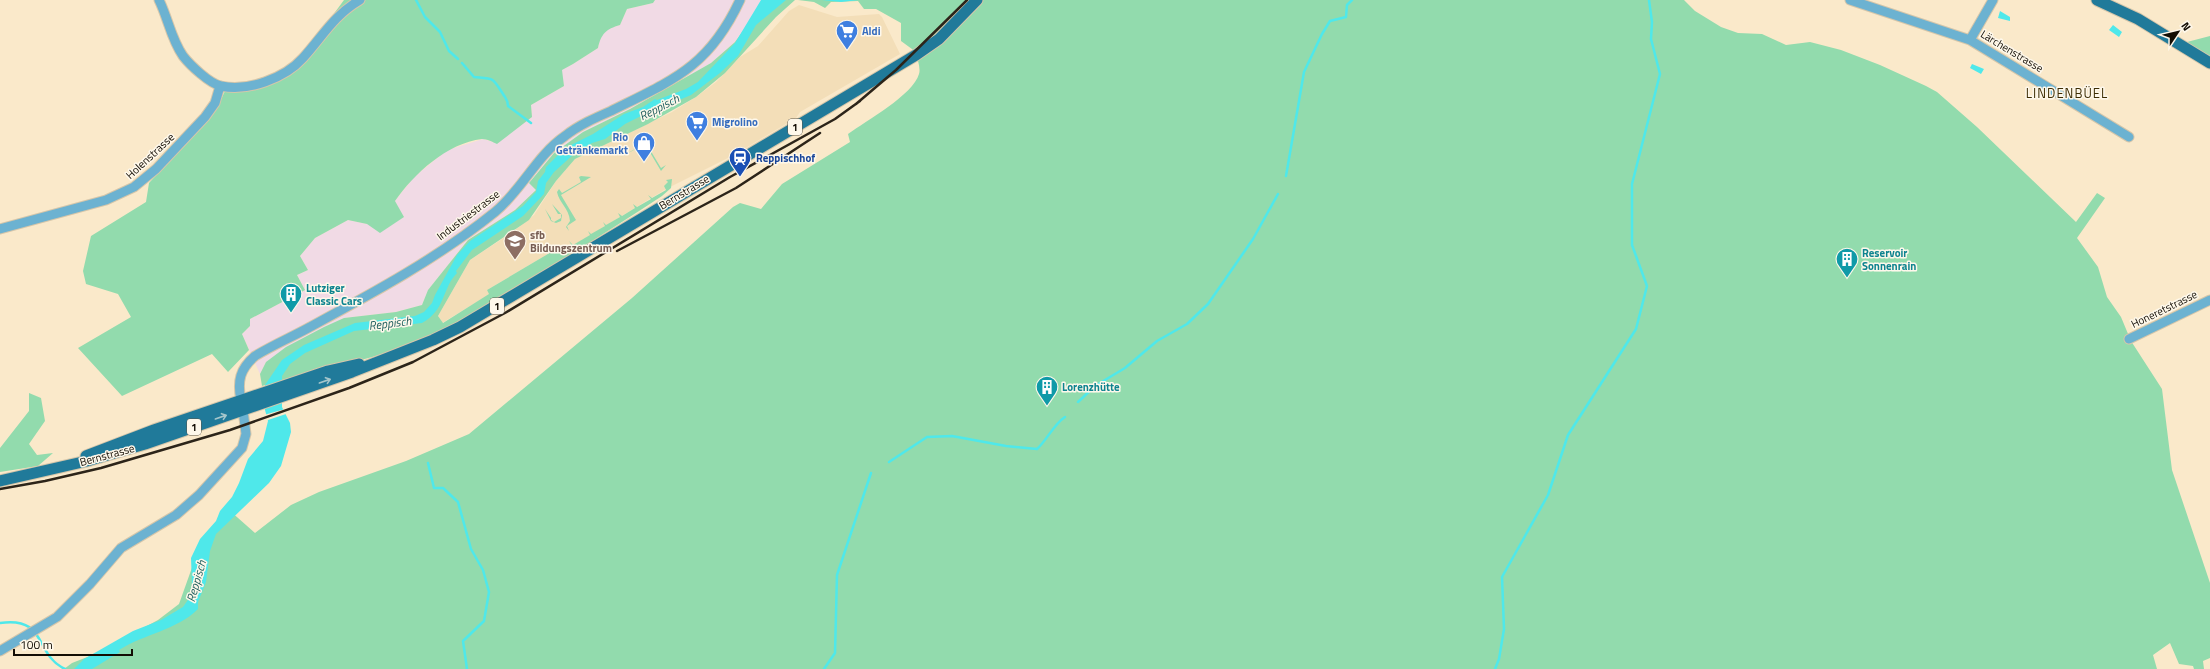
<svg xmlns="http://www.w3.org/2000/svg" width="2210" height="669" font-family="'Titillium Web',sans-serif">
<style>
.built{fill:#f3deb8}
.industrial{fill:#f1dae5}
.green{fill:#92dbad}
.water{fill:#4fe8ea}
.pier{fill:#fae9ca}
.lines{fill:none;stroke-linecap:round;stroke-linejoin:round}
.stream{stroke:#4fe8ea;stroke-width:2.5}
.minor-casing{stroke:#d5c6aa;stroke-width:11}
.major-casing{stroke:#d5c6aa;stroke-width:13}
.minor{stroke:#6cb2d1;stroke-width:9}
.major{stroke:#207a9a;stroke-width:11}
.rail{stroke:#2c2419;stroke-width:2.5}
.oneway{stroke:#a5c6cb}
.labels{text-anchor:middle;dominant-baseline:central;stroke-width:3;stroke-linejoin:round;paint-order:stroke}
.shield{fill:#fef8eb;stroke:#5a5449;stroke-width:1}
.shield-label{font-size:10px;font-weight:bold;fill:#130d04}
.shop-label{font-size:11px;font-weight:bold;fill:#366cbe;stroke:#fef8eb;text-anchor:start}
.street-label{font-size:11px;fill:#130d04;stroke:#fef8eb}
.transit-label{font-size:11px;font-weight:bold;fill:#164399;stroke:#fef8eb;text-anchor:start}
.education-label{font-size:11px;font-weight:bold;fill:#785e54;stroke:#fef8eb;text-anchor:start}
.culture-label{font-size:11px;font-weight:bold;fill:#0d838f;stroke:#fef8eb;text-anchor:start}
.water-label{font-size:12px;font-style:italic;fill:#1f5e5e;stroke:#fef8eb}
.quarter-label{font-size:13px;letter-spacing:1px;fill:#3d2d03;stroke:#fef8eb}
</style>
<rect width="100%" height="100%" fill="#fae9ca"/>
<path class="built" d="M799,5l38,12 42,-3 3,3 18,37 -100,58 -4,6 -62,37 -68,34 -105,64 -3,-5 -71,42 3,4 -48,29 -4,-7 32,-56 41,-27 23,-18 22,-34 19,-22 97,-47 24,-15 20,-15 24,-25 18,-11 31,-35z"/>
<path class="industrial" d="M655,0h110l-30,42 -24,21 -81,46 -47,23 -29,21 -24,30 6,7 -21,20 -47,30 -40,50 -6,15 -26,7 -52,6 -78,44 -6,12 -18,-40 8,-8v-7l55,-29 -8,-15 11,-5 -8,-14 15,-18 33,-18 19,4 37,-7 -10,-15 20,-25 33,-27 36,-11 14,4 35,-26 -1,-12 33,-19 -3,-16 12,-6 25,-16 2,-11 9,-9 11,-3 7,-16 26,-6z"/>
<path class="green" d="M344,0h311l-2,3 -26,6 -7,16c-14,4 -19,9 -22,23l-25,16 -11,6 2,16 -33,19 1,12 -35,27c-4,-2 -10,-5 -15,-5 -35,4 -68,35 -87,62l9,16 -24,16 -13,-9 -19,-4 -33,18 -15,18 8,14 -11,5 8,15 -55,29v7l-8,8 7,16 -21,22 -16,-18 -90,42 -44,-48 53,-31 -13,-23 -32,-10 -3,-13 8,-35 55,-34 3,-19 67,-73 9,-19 64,-23 13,-11z
M765,0h30l-19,17 -51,56 -29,24 -48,27 -73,35 -19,22 -27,39 -59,40 -32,56 5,7 46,-29 -2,-4 71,-42 3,5 11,-7 -3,-5 4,4 17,-10 -2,-4 3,3 14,-8 -2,-4 3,3 14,-8 -2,-4 4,3 13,-8 -2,-4 4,3 14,-8 -3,-4 4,3 14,-8 -2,-4 4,-4 -2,-2 6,-1 -1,9 -9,8c-47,31 -95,61 -143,90 -36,22 -71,43 -110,58 -48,20 -101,27 -147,42l-2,-12 6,-12 20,-15 38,-20 20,-9 52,-6 26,-7 6,-15 40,-50 47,-30 21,-20 -7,-7 25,-30 29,-21 47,-23 81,-46 24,-21z
M798,0h886l11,11 26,16 17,6 24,1 24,11 24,-3 31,8 39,15 46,21 11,6 40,35 99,95 21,-29 8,5 -28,40 21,29 9,30 14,20 10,24 31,48 10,81 38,113v75l-7,3 1,8h-10l-1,-3 -14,-2 -9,-21 -17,12 4,14h-2093l8,-6 23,-9 63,-34 21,-16 20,-56 30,-38 26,23 36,-28 28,-13 87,-31 63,-27 163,-136 101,-91 7,-4 21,6 21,-25 68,-42 -2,-8c18,-13 65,-39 71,-60 2,-6 -2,-15 -3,-22l-15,-11v-18l-25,-14h-12l-6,-8 -27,1 -6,6 -11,-6z
M2210,36v21l-23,-15z
M646,140l3,1 -3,2 15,25 5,-3 -5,6 -16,-27 -26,14 23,-13 -3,-4z
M581,176l10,1 -30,18 15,25 -9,6 2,5 -3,-4 4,-6c-1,-13 -11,-18 -13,-29l2,-3 3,4 19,-11 -2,-5z
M552,204l10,11 -1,6 -5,2 -5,-2 -6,-12 6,9v2l3,2 7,-4v-4h-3z
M29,393l12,5 4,23 -16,23 8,11 16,-2 -15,13 -38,6v-24l29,-37z"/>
<path class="water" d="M761,0h25l-30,25 -18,31 -18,17 -29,22 -26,11h-4l-36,18 -20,15 -13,4 -18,11 -20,18 -8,11 -2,11 -21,22 -51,34 -16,21 1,2c-15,15 -11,37 -35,50l-68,8 -49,22 -15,11 -8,12v31l8,16 1,9 -10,34 -12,17 -53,51 -6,17 -4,31 -8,20v7c-21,21 -54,25 -79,41l1,2 -28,17h-18l10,-10 49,-28 28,-11 22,-13 7,-10 2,-12 -1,-27 9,-19 16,-18 4,-10 12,-14 7,-14 9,-24 15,-18 5,-20 -3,-11v-25l17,-25 22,-15 51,-22 60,-7 9,-4 8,-9 3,-8 22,-40 13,-14 53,-35 13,-14 2,-11 7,-9 1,-5 15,-15 8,-6 24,-12 31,-20 19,-7 12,-8 2,1 29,-11 12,-7 37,-39z
M822,0h37l-18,2z
M2000,11l10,6v4l-12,-3z
M2113,25l9,7 -3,5 -10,-7z
M1972,64l12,5 -3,5 -11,-6z"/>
<path class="pier" d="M285,409l1,5 -21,7 -1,-2v-4z"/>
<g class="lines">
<path class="stream" d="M416,0l9,17 15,15 9,19 9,8
M462,63l12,14c21,2 18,0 29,17 3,5 5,6 5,12l23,17
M1286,176l18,-104 18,-38 8,-13 16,-4 1,-12 5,-5
M1078,402l17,-16 30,-18 32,-27 30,-17 21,-20 45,-65 25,-45
M889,462l38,-25 25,-1 54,10 31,3c10,-9 17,-25 28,-32
M428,463l6,25h9l15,14 13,47 12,21 6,22 -5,29 -21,20 4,28
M0,623c48,-7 34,32 65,46
M824,669l11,-16 2,-78 34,-102
M1495,669l4,-10 5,-30 -2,-52 46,-82 20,-60 68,-106 11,-43 -15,-41v-61l28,-110 -9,-35 1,-17 -3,-22"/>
<g class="minor-casing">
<path id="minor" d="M159,0c9,18 12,39 24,56 7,9 27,28 38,30 27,6 64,-8 82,-28 20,-22 30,-42 57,-58
M1850,0l120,40 159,97
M1970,40l23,-40
M0,229l106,-29 28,-13 22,-18 49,-52 10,-14 5,-17
M2129,339l81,-39
M241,400c-4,-19 -1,-31 14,-44 18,-11 37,-19 55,-29 63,-34 128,-69 185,-115 27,-22 41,-56 70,-76 14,-11 30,-18 46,-25 62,-31 98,-44 129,-111
M0,651l57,-34 33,-33 31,-36 55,-33 23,-20 43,-47 4,-14 -3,-24"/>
</g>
<g class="major-casing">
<path id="major" d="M2097,0l41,19 72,44
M86,456l68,-26 174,-59 31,-7
M0,481l87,-20 58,-17 207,-72 81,-32 27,-13 456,-272 23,-16 38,-39"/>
</g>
<use href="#minor" class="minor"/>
<use href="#major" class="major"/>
<path class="rail" d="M856,104l40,-34 71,-70
M617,251l119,-63 84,-55
M0,489l45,-8 56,-13 129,-38 119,-42 64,-26 92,-49 225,-136 105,-58 25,-18"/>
</g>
<defs><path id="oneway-shaft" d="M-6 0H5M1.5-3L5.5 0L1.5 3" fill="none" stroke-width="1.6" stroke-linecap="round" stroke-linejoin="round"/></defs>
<g class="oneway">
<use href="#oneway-shaft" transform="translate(325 381) rotate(-19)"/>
<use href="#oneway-shaft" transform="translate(221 417) rotate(-19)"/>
</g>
<defs>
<g id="supermarket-pin" transform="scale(1.15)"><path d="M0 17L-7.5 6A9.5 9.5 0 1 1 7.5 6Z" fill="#3f7fe0" stroke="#fef8eb"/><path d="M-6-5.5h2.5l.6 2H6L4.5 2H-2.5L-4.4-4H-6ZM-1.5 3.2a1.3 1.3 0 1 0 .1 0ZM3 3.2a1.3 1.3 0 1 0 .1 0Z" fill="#fff"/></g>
<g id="shop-pin" transform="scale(1.15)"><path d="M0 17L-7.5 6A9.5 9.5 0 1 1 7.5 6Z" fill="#3f7fe0" stroke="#fef8eb"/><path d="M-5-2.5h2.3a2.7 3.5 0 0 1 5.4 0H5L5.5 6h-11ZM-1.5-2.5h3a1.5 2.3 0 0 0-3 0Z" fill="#fff"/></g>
<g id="station-pin" transform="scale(1.15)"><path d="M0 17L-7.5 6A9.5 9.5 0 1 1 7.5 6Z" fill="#1a4fb4" stroke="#fef8eb"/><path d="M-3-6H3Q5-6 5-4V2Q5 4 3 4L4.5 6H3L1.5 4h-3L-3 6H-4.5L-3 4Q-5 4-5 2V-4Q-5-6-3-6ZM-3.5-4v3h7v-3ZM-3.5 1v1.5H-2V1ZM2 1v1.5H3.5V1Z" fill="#fff"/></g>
<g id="school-pin" transform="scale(1.15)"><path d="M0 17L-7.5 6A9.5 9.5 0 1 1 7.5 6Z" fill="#8d6e63" stroke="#fef8eb"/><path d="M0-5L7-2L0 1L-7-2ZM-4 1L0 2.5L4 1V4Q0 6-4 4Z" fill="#fff"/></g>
<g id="building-pin" transform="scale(1.15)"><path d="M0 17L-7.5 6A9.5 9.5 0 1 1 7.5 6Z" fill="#0f9aa8" stroke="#fef8eb"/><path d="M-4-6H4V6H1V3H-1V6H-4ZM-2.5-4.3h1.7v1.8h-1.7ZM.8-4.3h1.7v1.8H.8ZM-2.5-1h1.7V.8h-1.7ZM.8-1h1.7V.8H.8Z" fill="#fff"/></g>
</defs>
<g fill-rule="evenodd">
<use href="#supermarket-pin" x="847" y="31"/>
<use href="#supermarket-pin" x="697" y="122"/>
<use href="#shop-pin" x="644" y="143"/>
<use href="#station-pin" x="740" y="158"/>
<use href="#school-pin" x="515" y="241"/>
<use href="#building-pin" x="1847" y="259"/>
<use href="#building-pin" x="291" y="294"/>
<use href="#building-pin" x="1047" y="387"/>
</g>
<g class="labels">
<g class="shield">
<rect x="788" y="119" width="14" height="16" rx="3"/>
<rect x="490" y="298" width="14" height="16" rx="3"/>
<rect x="187" y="419" width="14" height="16" rx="3"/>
</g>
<g class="shield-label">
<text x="795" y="127">1</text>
<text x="497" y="306">1</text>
<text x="194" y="427">1</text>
</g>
<g class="shop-label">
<text x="862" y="31">Aldi</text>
<text x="712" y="122">Migrolino</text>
<text x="628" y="137" text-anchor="end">Rio<tspan x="628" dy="13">Getränkemarkt</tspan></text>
</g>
<g class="street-label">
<text transform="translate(2012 51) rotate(31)">Lärchenstrasse</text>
<text transform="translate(150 156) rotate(-43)">Holenstrasse</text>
<text transform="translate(684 192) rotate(-31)">Bernstrasse</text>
<text transform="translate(468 215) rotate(-37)">Industriestrasse</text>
<text transform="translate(2164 309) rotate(-26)">Honeretstrasse</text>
<text transform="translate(107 455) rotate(-15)">Bernstrasse</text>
</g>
<g class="transit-label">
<text x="756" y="158">Reppischhof</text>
</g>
<g class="education-label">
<text x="530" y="235">sfb<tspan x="530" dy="13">Bildungszentrum</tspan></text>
</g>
<g class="culture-label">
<text x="1862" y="253">Reservoir<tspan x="1862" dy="13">Sonnenrain</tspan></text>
<text x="306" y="288">Lutziger<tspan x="306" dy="13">Classic Cars</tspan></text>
<text x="1062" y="387">Lorenzhütte</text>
</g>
<g class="water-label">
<text transform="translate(659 107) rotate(-27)">Reppisch</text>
<text transform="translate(390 323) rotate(-7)">Reppisch</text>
<text transform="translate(196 581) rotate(-74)">Reppisch</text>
</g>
<g class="quarter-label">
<text x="2067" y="93">LINDENBÜEL</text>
</g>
</g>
<g transform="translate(2178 32) rotate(55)" stroke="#fef8eb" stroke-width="3" paint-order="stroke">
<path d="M0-3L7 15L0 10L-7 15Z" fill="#130d04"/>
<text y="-6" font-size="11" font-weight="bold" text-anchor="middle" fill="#130d04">N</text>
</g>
<path d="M14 649v6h118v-6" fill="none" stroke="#130d04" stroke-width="2"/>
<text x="20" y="649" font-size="12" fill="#130d04" stroke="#fef8eb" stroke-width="3" paint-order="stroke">100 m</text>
</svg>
